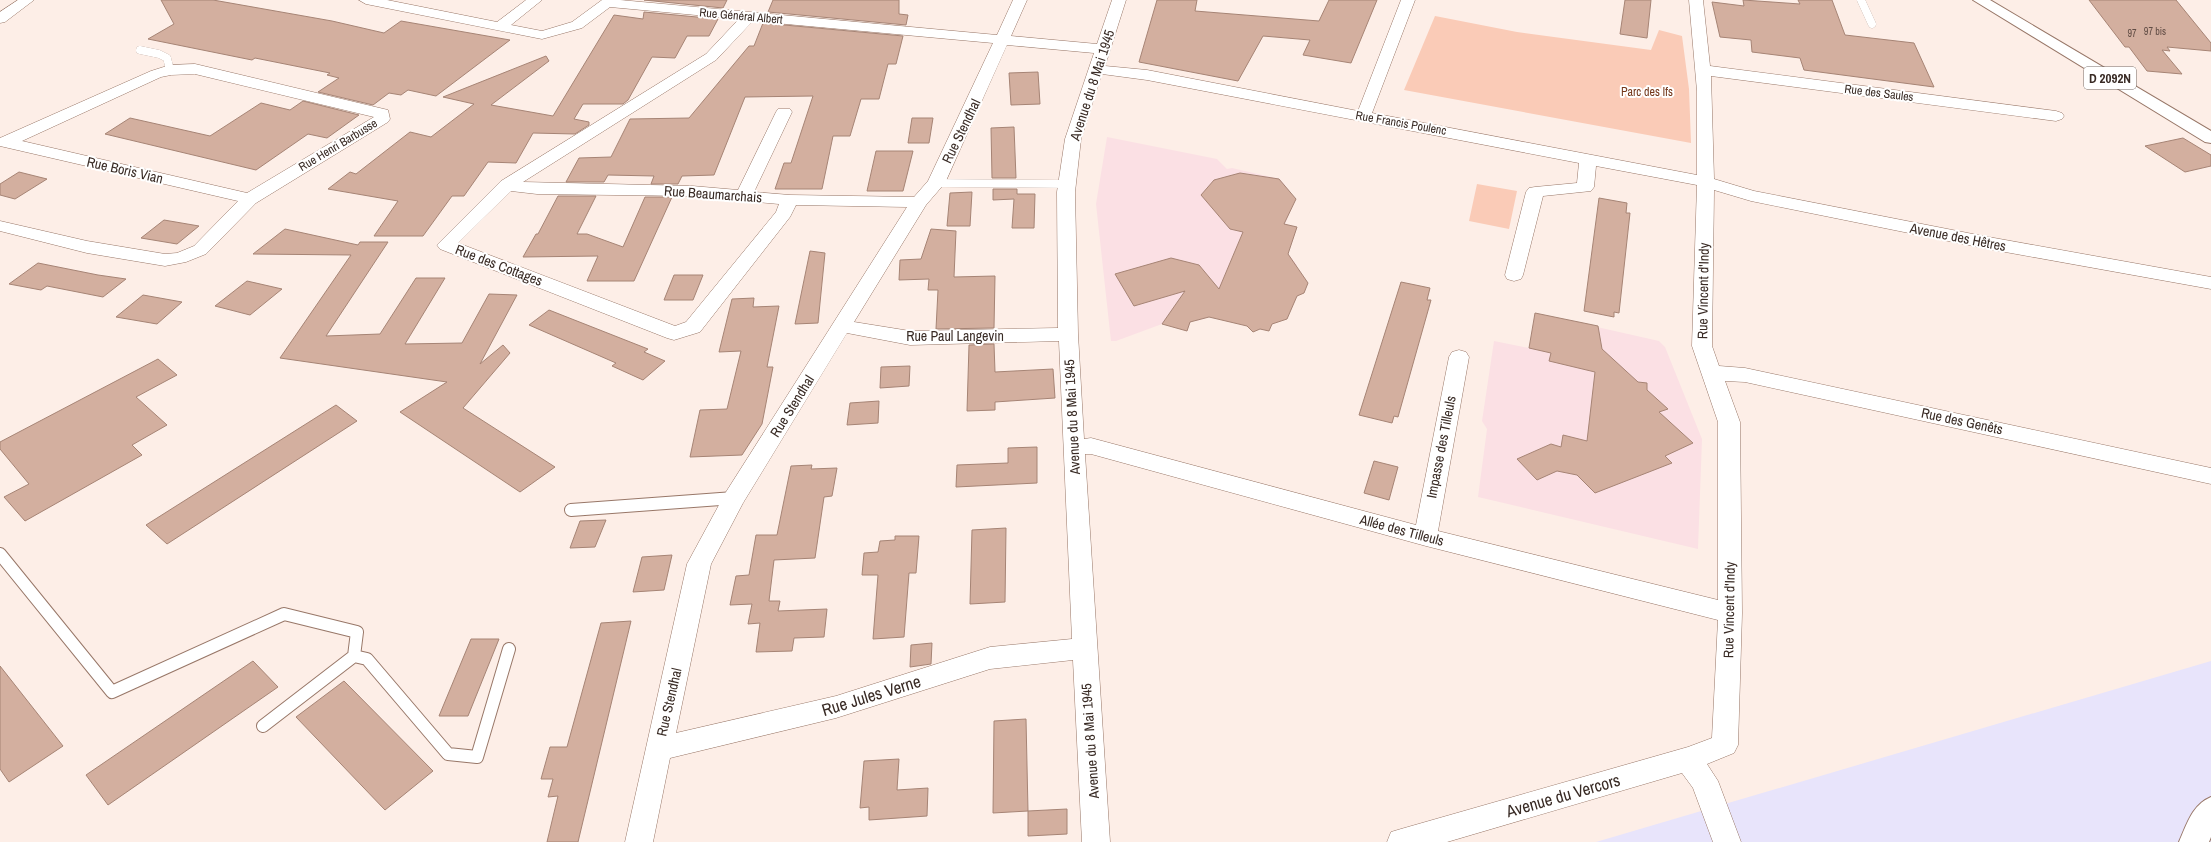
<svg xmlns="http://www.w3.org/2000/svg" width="2211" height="842" font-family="'Archivo Narrow',sans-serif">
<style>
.industrial{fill:#e8e4fb}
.education{fill:#fbe0e4}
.green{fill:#facbb7}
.building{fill:#d3af9f;stroke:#a68475}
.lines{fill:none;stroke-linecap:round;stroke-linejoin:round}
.service-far1-casing{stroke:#987768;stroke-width:8}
.service-casing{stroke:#987768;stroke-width:14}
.minor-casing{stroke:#987768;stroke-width:1}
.primary-casing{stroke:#987768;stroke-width:2}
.service-far1{stroke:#fff;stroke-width:8}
.service{stroke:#fff;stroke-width:12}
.minor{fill:#fff;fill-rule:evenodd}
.primary{fill:#fff;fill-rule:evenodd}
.labels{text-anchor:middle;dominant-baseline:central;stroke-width:4;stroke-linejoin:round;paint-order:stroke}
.far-number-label{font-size:10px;fill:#604c44}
.far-street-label{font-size:12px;fill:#392b25;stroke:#fff}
.far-park-label{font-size:12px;fill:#74381b;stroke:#fff}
.shield{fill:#fff;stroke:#746b66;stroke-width:1}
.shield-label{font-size:13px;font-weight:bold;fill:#392b25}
.street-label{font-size:14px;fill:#392b25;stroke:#fff}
.near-street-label{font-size:17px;fill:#392b25;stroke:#fff}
</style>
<rect width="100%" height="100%" fill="#fdeee7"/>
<path class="industrial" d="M2211,661v181h-615z"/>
<path class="education" d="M1107,137l110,22 10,10 5,-1 48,11 9,11 -13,4 16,13 -7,17 12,3 -4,12 -9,10 13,16 -2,5 5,1 8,12 -4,10 -7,3 -7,15 -12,-2 2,12 -8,3 -3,7 -9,-2 -7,3 -9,-9 -29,-8 -18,6 -5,-2 -5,12 -25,-7 -46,17h-5l-15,-137z
M1535,313l124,28 6,6 37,92 -4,110 -220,-52 9,-68 -5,-8 12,-80 35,7z"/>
<path class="green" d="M1435,16l82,16 134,18 8,-20 23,6 7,53 2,54 -287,-53z
M1477,184l40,7 -8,38 -40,-8z"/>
<path class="building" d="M161,0h52l119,21 52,12 17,-12 109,19 -74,56 -28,-6 -7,5 -12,-2 -16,12 -55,-13 21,-14 -12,-3 3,-2 -75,-15 -3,2 -104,-21 26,-15z
M644,0h83l-4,8z
M773,0h126v14l9,1 -2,10 -138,-13z
M1157,0h40l-2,11 124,10 10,-21h48l-26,63 -48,-8 7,-15 -47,-4 -25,45 -99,-19z
M1625,0h26l-4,38 -27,-4z
M1743,0l57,4 -2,-4h34l13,35 69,8 20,44 -130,-17 -4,-12 -48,-6 -1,-12 -31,-3 -8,-35 32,4z
M2089,0h87l35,43v8l-44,-4 3,4 -8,-1 20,24 -35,-3 -18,-24h-4z
M644,12l74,7 -9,17h-22l-12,22 -23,-1 -24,43 -5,4h-40l-9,15 15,3v3l-14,9 -42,-1 -17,30 -28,-1 -24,34h-12l-29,40h-49l24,-35 -70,-12 22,-17 6,2 54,-42 21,5 43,-33 -31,-7 103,-41 3,5 -58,44 62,11 61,-101 29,4z
M763,23l140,13 -7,28h-8l-9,35h-18l-11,37h-17l-11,53h-47l9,-26h7l22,-67 -68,1 -31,78 -32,1 -4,8h-27l3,-8 -46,-1 -4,7h-38l13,-24 32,-1 19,-38 59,-1 60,-72h5z
M1038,72l2,32 -29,1 -2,-32z
M303,101l56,14 -32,23 -19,-4 -52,36 -151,-36 25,-16 80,18 51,-33 29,7z
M912,118h21l-4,25h-21z
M1014,127l2,51h-24l-1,-50z
M2183,138l28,17v11l-26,6 -40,-26z
M876,151h37l-10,40h-36z
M19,172l28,7 -32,20 -15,-4v-11z
M1240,173l39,6 17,20 -12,25 13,3 -9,27 20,29 -4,10 -7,3 -10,23 -15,5 -3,7 -9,-2 -7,3 -6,-6 -38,-9 -19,5 -3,9 -25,-7 23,-33 -51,15 -19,-32 56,-16 28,7 20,24 24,-57 -13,-3 -29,-34 13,-15z
M993,189h24v5h18l-1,34h-22l2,-29 -21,1z
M972,192l-2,34h-23l3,-33z
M558,196h38l-19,38h10l36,13 22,-50h27l-38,84h-47l11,-25 -75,1 13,-23h2z
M1599,198l28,5 -1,10h4l-11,100 -5,-1v5l-30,-6z
M164,220l35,6 -22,18 -36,-6z
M285,229l73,16 2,-3h28l-62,94 54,-2 36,-56h29l-40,66 57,-1 27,-49 28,1 -37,69 23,-19 7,8 -47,55 92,59 -35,25 -120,-80 47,-30 -167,-24 71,-103 -98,-1z
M931,229l25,2 -2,46 41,-1 -1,52 -58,1 2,-39h-10l1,-11 -30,1 1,-20 21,-1z
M810,251l15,2 -7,70 -23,1z
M38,263l60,12 28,4 -23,18 -56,-11 -6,4 -32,-6z
M674,275h29l-10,25h-29z
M247,281l35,8 -32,26 -35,-9z
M1401,282l29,6 -3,12h4l-33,117 -4,-1 -2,7 -33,-8z
M143,295l39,7 -25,22 -41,-7z
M754,298l-1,9 26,-1 -12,61h6l-11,57 -20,31 -52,2 10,-47 27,-1 14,-58 -22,1 13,-53z
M549,310l99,39 -4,3 21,9 -22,19 -31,-14 4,-3 -87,-38z
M1535,313l63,13 4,23 36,33 9,1v7l21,19 -9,3 34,31 -28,13 7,7 -77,30 -18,-18 -20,-4 -20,9 -20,-21 34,-15 10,3 2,-12 24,6 8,-69 -46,-11 2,-8 -22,-5z
M994,344l1,28 58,-3 2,29 -60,4v8l-28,1 2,-66z
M158,359l19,16 -41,22 31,28 -35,20 10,10 -117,66 -21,-24 25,-13 -29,-35v-7z
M910,366l-1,20 -29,2 1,-21z
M879,401l-1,22 -31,2 3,-22z
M336,405l21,16 -190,123 -21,-19z
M1037,447v36l-81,4 1,-22 51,-2v-15z
M1374,461l24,6 -9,33 -25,-7z
M812,465l-1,4 26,-1 -5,28 -8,1 -9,61 -41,2 -5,41h11l-2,10 49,-2 -3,28 -30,1 -2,13 -36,1 4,-29 -12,1 4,-20 -22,1 6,-29 13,-1 7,-40h21l14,-69z
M606,520l-11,27 -25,1 10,-27z
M1006,528l-1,74 -35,2 2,-74z
M895,536h24l-3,37h-7l-5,64 -31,2 5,-64h-16l2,-22 14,-1 2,-11 15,-1z
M672,555l-8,35 -31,2 9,-35z
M631,621l-53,221h-31l11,-46 -10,1 5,-18h-12l9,-32h17l34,-124z
M471,639h28l-31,77h-29z
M932,643l-1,21 -21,3 1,-22z
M253,661l25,26 -170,118 -22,-30z
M0,666l63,80 -54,36 -9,-13z
M344,681l89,90 -48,39 -89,-93z
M1026,719l2,92 -35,2 1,-92z
M899,759l-2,31 31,-2 -1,28 -58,4v-13l-9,1 4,-47z
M1067,809v25l-39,2v-25z"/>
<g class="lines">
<g class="service-far1-casing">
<path id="service-far1" d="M1861,0l11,24
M140,50l19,4 8,4 3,12
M936,183l131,1"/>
</g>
<g class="service-casing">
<path id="service" d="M571,510l163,-12
M0,554l112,138 172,-78 73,18 -3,24
M263,726l91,-70 13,3 81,95 29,3 32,-108"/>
</g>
<g class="minor-casing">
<path id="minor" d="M18,0h16l-29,22 -5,1v-11z
M359,0h28l110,22 29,-22h16l-31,25 31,6 30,-9 30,-22h18l377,35 16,-35h14l-16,36 86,8 15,-44h14l-21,66 42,4 211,41 43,-111h14l-43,113 325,62v-84l-8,-91h14l7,66 346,45 6,2 2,3 -2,3 -6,2 -345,-45 3,103 40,12 229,45 228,41v12l-228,-41 -232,-47 -37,-11 -2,156 7,20 26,2 466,100v16l-466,-102 -20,-1 15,41 2,191 -4,132 -4,8 -27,11 11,17 23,61h-28l-20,-54 -11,-15 -235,69h-60l4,-10 10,-3 287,-82 24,-9 6,-118 -292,-74 -335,-92h-6l25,388h-28l-9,-182 -83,9 -154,49 -166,40 -17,84h-28l62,-278 39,-72 181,-285 -111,-2 -6,12 -90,115 -26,8 -7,-2 -227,-89 -3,-4 64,-64 205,-127 33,-35 -129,-12 -28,21 -40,11 -176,-35zM753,21l240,22 -65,138 -14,16 -124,-2 -36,-3 38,-80 -2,-3h-12l-2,3 -38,78 -46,-4 -169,-4 193,-122zM1007,45l87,8 -29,86 -8,53 1,136 -148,3 -56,-9 72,-117 19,-22zM1102,74l45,6 432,83 -2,20 -42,4 -6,1 -3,4 -21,83 2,4 7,2 7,-2 2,-4 20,-79 48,-5 3,-4 2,-21 101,19 -5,161 26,76v178l-280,-69 31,-174 -3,-5 -7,-2 -7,2 -3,5 -33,168 -325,-87 -7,1 -6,-105 -3,-142 6,-53zM511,191l26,3 155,2 87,8 -3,8 -90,110 -11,4 -217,-83zM847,333l63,12 149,-4 13,298 -82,8 -154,49 -160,37 35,-169 32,-61z
M195,64l193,46 2,9 -2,3 -132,81 -50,51 -20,8 -21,4 -78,-13 -87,-22v-10l87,20 78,13 12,-1 17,-7 44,-45 -238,-55v-8l151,-67 19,-6zM195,74l179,43 -127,76 -225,-52 139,-64 10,-2z"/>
</g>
<g class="primary-casing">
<path id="primary" d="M1973,0h17l221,131v12l-6,-1z
M2211,797v40l-2,5h-30c8,-18 13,-37 32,-45z"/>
</g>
<use href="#service-far1" class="service-far1"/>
<use href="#service" class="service"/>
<use href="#minor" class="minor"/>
<use href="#primary" class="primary"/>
</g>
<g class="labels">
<g class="far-number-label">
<text x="2155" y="31">97 bis</text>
<text x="2132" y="33">97</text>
</g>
<g class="far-street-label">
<text transform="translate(741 16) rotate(5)">Rue Général Albert</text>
<text transform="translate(1879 93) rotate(7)">Rue des Saules</text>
<text transform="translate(1401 123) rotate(10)">Rue Francis Poulenc</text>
<text transform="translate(338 145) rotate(-31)">Rue Henri Barbusse</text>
</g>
<g class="far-park-label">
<text x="1647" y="92">Parc des Ifs</text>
</g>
<rect class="shield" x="2084" y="67" width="52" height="22" rx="3"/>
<g class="shield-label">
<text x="2110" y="78">D 2092N</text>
</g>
<g class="street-label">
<text transform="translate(1092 85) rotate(-72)">Avenue du 8 Mai 1945</text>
<text transform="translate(961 131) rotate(-64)">Rue Stendhal</text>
<text transform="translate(125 170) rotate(13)">Rue Boris Vian</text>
<text transform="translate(713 194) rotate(4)">Rue Beaumarchais</text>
<text transform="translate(1958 237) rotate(11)">Avenue des Hêtres</text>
<text transform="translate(499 265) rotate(21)">Rue des Cottages</text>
<text transform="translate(1703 291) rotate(-89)">Rue Vincent d'Indy</text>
<text x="955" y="336">Rue Paul Langevin</text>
<text transform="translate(792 406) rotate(-58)">Rue Stendhal</text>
<text transform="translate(1072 417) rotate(-93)">Avenue du 8 Mai 1945</text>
<text transform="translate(1962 421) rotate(12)">Rue des Genêts</text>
<text transform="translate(1441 447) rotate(-79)">Impasse des Tilleuls</text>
<text transform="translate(1402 530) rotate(15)">Allée des Tilleuls</text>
<text transform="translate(1729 610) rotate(-89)">Rue Vincent d'Indy</text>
<text transform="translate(669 702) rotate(-77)">Rue Stendhal</text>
<text transform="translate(1090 741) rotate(-94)">Avenue du 8 Mai 1945</text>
</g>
<g class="near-street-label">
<text transform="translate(871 695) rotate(-17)">Rue Jules Verne</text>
<text transform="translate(1563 795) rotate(-16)">Avenue du Vercors</text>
</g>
</g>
</svg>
